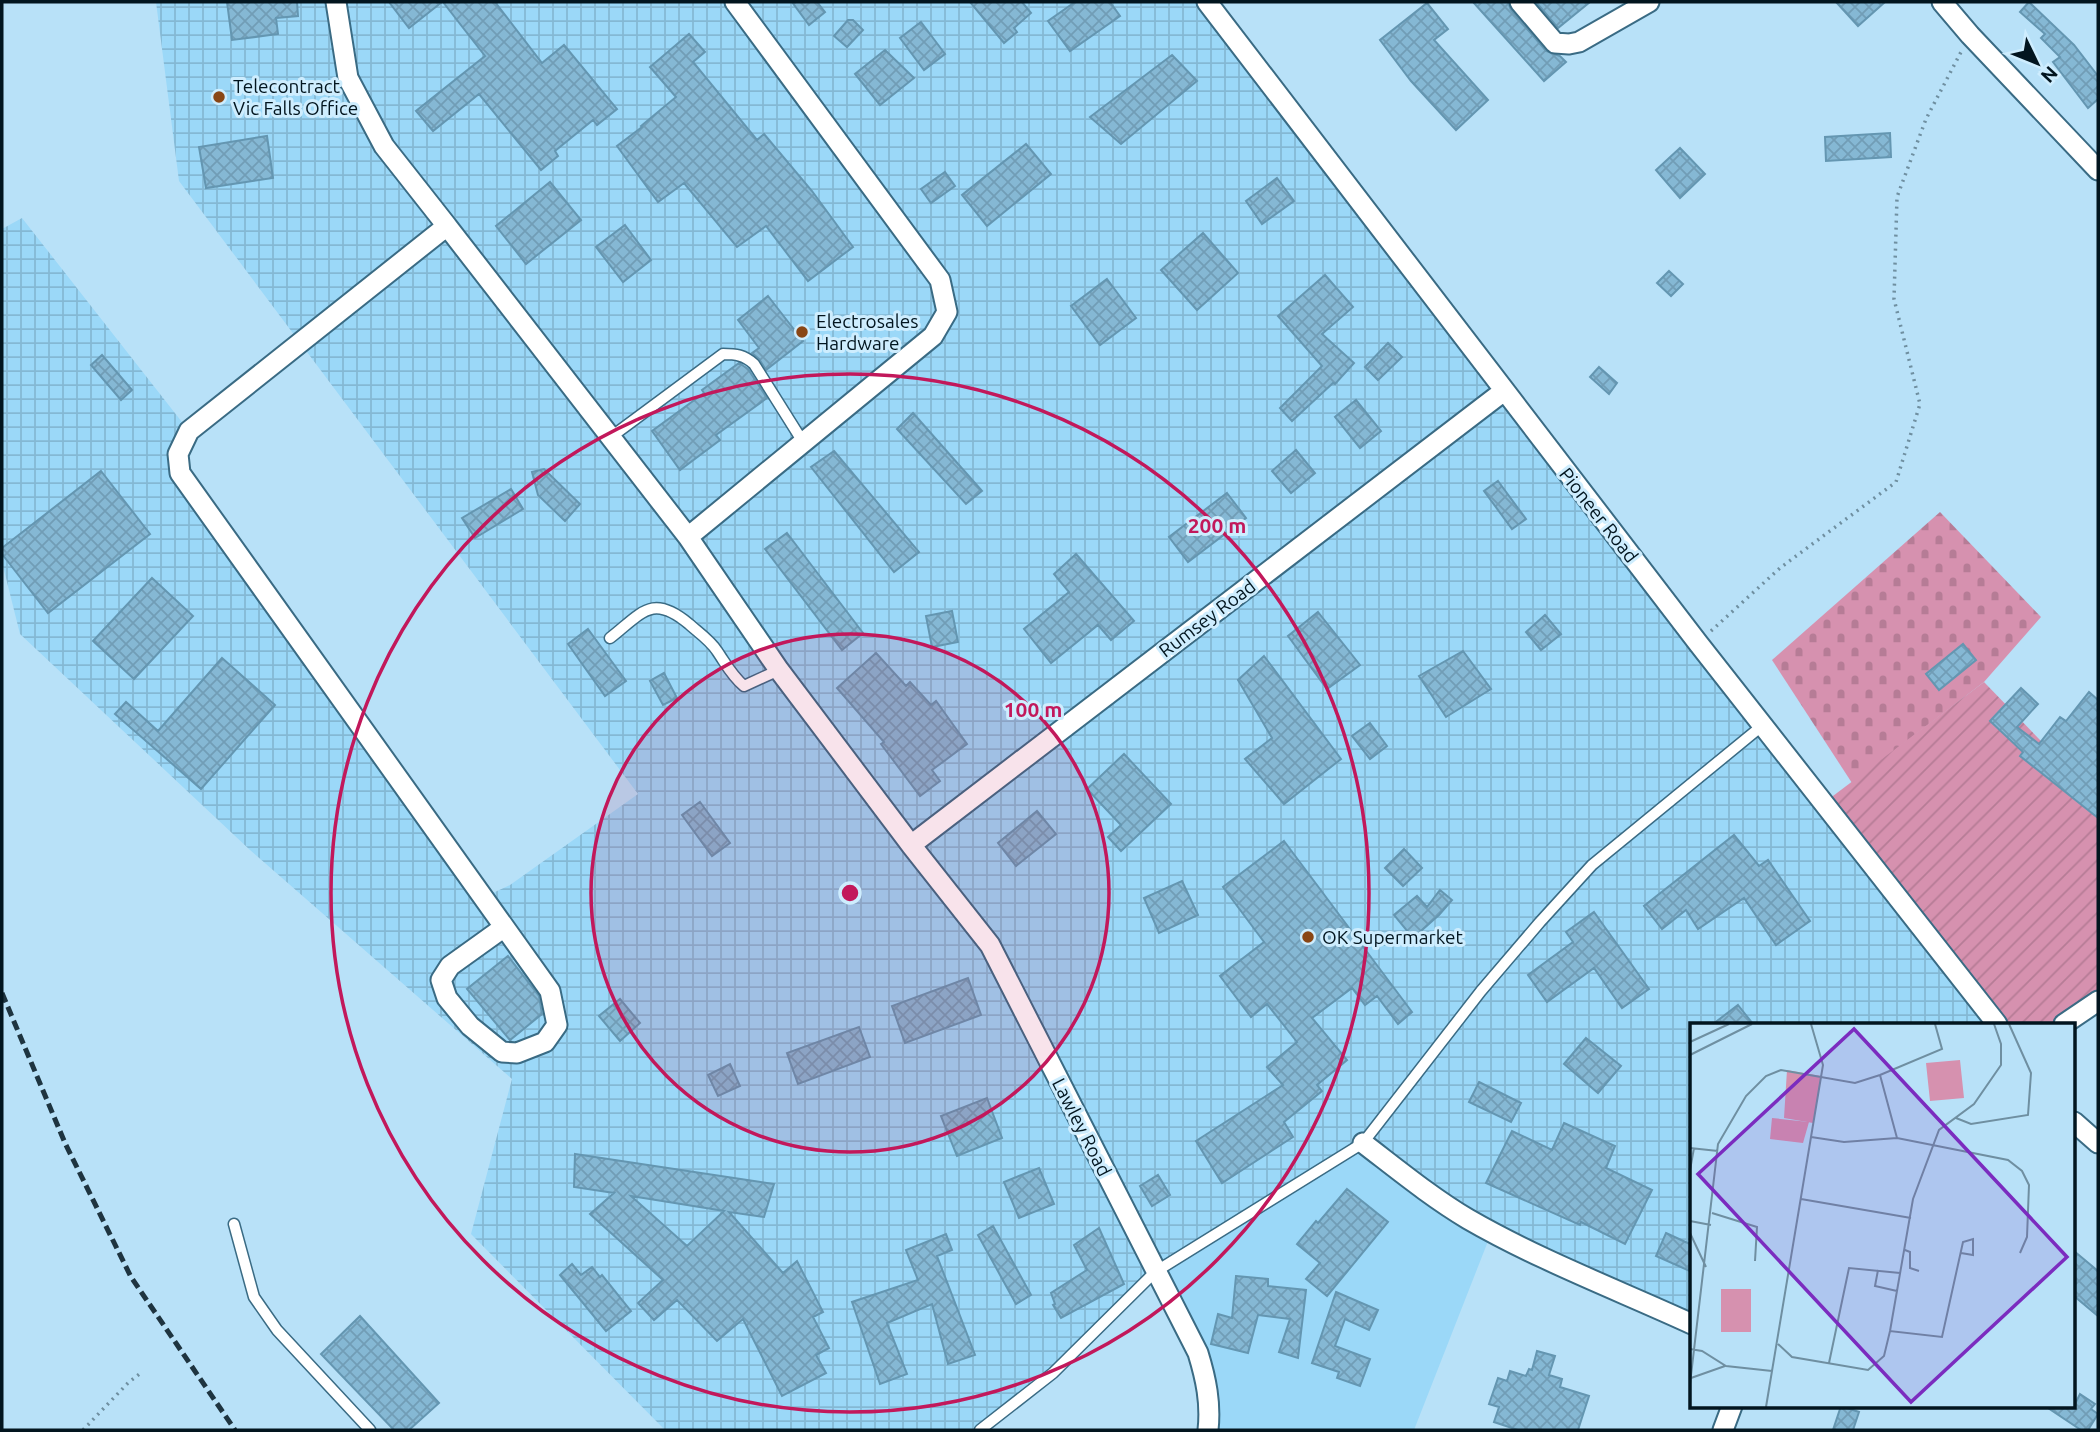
<svg xmlns="http://www.w3.org/2000/svg" width="2100" height="1432" font-family="Ubuntu,sans-serif">
<style>
.built{fill:#9bd8f8}
.industrial{fill:url(#industrial-grid)}
.cemetery{fill:url(#cemetery-stones)}
.garden{fill:url(#garden-furrows)}
.building{fill:url(#building-cross-hatch);stroke:#6496b1;stroke-width:2;fill-rule:evenodd}
.lines{fill:none;stroke-linecap:round;stroke-linejoin:round}
.lane-casing{stroke:#3a6b84;stroke-width:13}
.street-casing{stroke:#3a6b84;stroke-width:23}
.path{stroke:#6f8fa0;stroke-width:3.5;stroke-dasharray:2 5;stroke-linecap:butt}
.lane{stroke:#fff;stroke-width:10}
.street{stroke:#fff;stroke-width:19}
.rail{stroke:#1e3440;stroke-width:5;stroke-dasharray:10 5;stroke-linecap:butt}
.ring{fill:none;stroke:#c2185b;stroke-width:3.5}
.poi-dot{fill:#894615;stroke:#ceedfe;stroke-width:2.5}
.labels{text-anchor:middle;dominant-baseline:central;stroke-width:6;stroke-linejoin:round;paint-order:stroke}
.poi-label{font-size:19px;fill:#02151f;stroke:#ceedfe;text-anchor:start}
.street-label{font-size:19px;fill:#02151f;stroke:#ceedfe}
.inset-road{fill:none;stroke:#6f8fa1;stroke-width:2}
.view{fill:#7b2cbf;fill-opacity:0.15;stroke:#7b2cbf;stroke-width:3.5}
.inset-edge{fill:none;stroke:#02151f;stroke-width:3.5}
.centre{fill:#c2185b;stroke:#ceedfe;stroke-width:3.5}
.ring-label{font-size:21px;text-anchor:middle;font-weight:bold;fill:#c2185b;stroke:#ceedfe;stroke-width:6;stroke-linejoin:round;paint-order:stroke}
</style>
<defs>
<pattern id="industrial-grid" width="8" height="8" patternUnits="userSpaceOnUse" patternTransform="scale(1.75)"><rect width="8" height="8" fill="#9bd8f8"/><path d="M0 4h8M4 0v8" fill="none" stroke="#84b8d4"/></pattern>
<pattern id="cemetery-stones" width="16" height="16" patternUnits="userSpaceOnUse" patternTransform="scale(1.75)"><rect width="16" height="16" fill="#d691af"/><path d="M2 7V4a2 2 0 0 1 4 0v3zM10 15v-3a2 2 0 0 1 4 0v3z" fill="#b67c96"/></pattern>
<pattern id="garden-furrows" width="10" height="10" patternUnits="userSpaceOnUse" patternTransform="scale(1.75)"><rect width="10" height="10" fill="#d691af"/><path d="M-1 1l2-2M0 10L10 0M9 11l2-2" fill="none" stroke="#b67c96"/></pattern>
<pattern id="building-cross-hatch" width="8" height="8" patternUnits="userSpaceOnUse" patternTransform="scale(1.75)"><rect width="8" height="8" fill="#85b8d4"/><path d="M0 0l8 8M0 8l8-8" fill="none" stroke="#719db6"/></pattern>
</defs>
<rect width="100%" height="100%" fill="#b8e1f8"/>
<path class="built" d="M1363,1143l129,88 -78,199h-206v-43l-53,-115z"/>
<path class="industrial" d="M156,2h1051l790,1022h-305v300l-159,-72 -170,-109 -208,129 -39,40 -136,118h-315l-194,-196 41,-155 -262,-229 -230,-216 -18,-72v-333l20,-11 167,213 -11,23 304,444 28,-13 128,-91 -459,-613z"/>
<path class="cemetery" d="M1940,512l101,105 -57,65 -132,101 -80,-123z"/>
<path class="garden" d="M1984,682l114,118v201l-34,23h-67l-172,-222z"/>
<path class="building" d="M227,2h70l1,14 -22,2 2,16 -46,6z
M389,2h53l-33,26z
M443,2h52l47,61 22,-18 53,64 -20,16 -4,-5 -38,31 3,5 -17,14 -62,-76 -46,37 -17,-20 69,-55z
M792,2h25l8,10 -16,13z
M970,2h52l9,11 -17,15 3,4 -13,11z
M1075,2h35l10,14 -50,35 -22,-30z
M1473,2h35l3,8 35,41 14,5 6,6 -22,19z
M1536,2h54l-32,26z
M1836,2h49l-27,24z
M2029,2l45,43 24,31v23l-10,9 -35,-46 7,-5 -19,-19 4,-4 -25,-22z
M1427,3l21,26 -14,11 54,60 -32,30 -45,-49 -31,-41z
M848,20h5l10,10 -16,17 -13,-11z
M921,22l24,32 -21,16 -24,-32z
M689,34l16,18 -12,10 64,78 7,-6 48,57 41,56 -45,34 -42,-55 -29,21 -53,-64 -26,19 -41,-56 25,-19 -1,-1 35,-29 -26,-30z
M885,50l29,28 -34,27 -25,-31z
M1172,55l25,26 -76,63 -31,-27z
M1890,133l1,24 -65,4 -1,-24z
M267,136l6,42 -67,10 -7,-41z
M1026,144l25,30 -64,52 -25,-31z
M1680,148l25,26 -25,24 -24,-28z
M945,172l10,14 -24,17 -10,-14z
M1277,178l17,23 -32,23 -16,-23z
M550,182l31,38 -55,44 -30,-38z
M625,225l26,35 -28,22 -27,-35z
M1203,233l35,40 -41,37 -36,-40z
M1669,271l14,13 -12,12 -14,-13z
M1325,275l28,32 -31,27 32,29 -19,21 -2,-1 -41,38 -12,-13 42,-42 -44,-50z
M1107,279l29,39 -36,27 -29,-39z
M768,296l35,45 -37,29 -7,-11 -7,-6 7,-5 -21,-28z
M1388,343l14,14 -24,23 -13,-13z
M102,355l30,35 -11,10 -30,-35z
M739,363l9,6 19,29 -51,37 4,5 -40,30 -28,-39 52,-38 -2,-3z
M1599,367l18,16 -8,11 -19,-17z
M1356,400l25,31 -21,17 -25,-31z
M913,413l69,78 -16,13 -69,-75z
M1296,450l19,23 -24,20 -19,-22z
M834,451l85,101 -25,20 -83,-105z
M544,469l36,35 -15,17 -27,-26 -6,-23z
M101,471l49,63 -102,79 -46,-59v-6z
M1498,481l28,38 -14,10 -28,-38z
M511,489l12,20 -48,29 -13,-20z
M1227,493l19,25 -58,44 -19,-25z
M787,533l76,100 -21,17 -77,-101z
M1076,554l58,67 -23,19 -13,-15 -47,38 -27,-34 45,-37 -15,-18z
M152,578l41,38 -59,63 -41,-38z
M952,611l6,31 -26,5 -6,-31z
M1318,612l42,53 -33,24 -39,-53z
M1545,615l16,19 -20,16 -15,-18z
M588,629l38,52 -21,15 -37,-52z
M1963,644l13,16 -37,30 -13,-16z
M1463,651l28,38 -45,28 -27,-41z
M876,653l30,33 4,-4 21,23 5,-4 31,43 -35,26 8,11 -20,15 -39,-52 3,-2 -47,-54z
M1264,656l77,103 -57,45 -39,-45 27,-21 -34,-58z
M222,658l53,47 -74,84 -86,-75 11,-12 32,29z
M664,673l13,25 -14,7 -13,-24z
M2021,688l17,16 -21,23 22,17 21,-27 6,4 23,-29 9,8v118l-78,-62 3,-4 -33,-31z
M1370,723l17,23 -17,13 -18,-23z
M1124,754l47,50 -50,47 -13,-14 13,-12 -34,-36z
M700,802l30,41 -18,13 -30,-41z
M1037,811l19,23 -40,32 -18,-23z
M1734,835l25,31 9,-6 42,61 -34,24 -32,-47 -46,31 -12,-19 -24,19 -18,-23z
M1284,841l128,171 -14,12 -21,-28 -12,9 -13,-17 -40,30 35,42 -30,25 5,6 -38,31 9,15 -71,46 -26,-42 87,-56 -16,-18 30,-25 -30,-38 -16,13 -31,-41 44,-34 -41,-55z
M1404,849l18,19 -19,18 -18,-18z
M1182,881l16,34 -39,18 -15,-35z
M1440,890l12,10 -13,15 -26,23 -19,-23 23,-19 10,11z
M1594,912l55,77 -27,19 -28,-40 -47,34 -19,-27 45,-33 -7,-10z
M508,956l31,40 3,18 -32,26 -43,-51z
M968,978l13,37 -76,28 -13,-37z
M620,999l20,24 -20,18 -21,-25z
M1738,1005l15,19h-40z
M859,1027l11,30 -72,27 -11,-31z
M1586,1038l35,28 -23,27 -34,-29z
M730,1064l10,22 -22,10 -10,-21z
M1479,1082l42,21 -10,19 -42,-20z
M987,1098l15,40 -45,18 -16,-40z
M1564,1123l51,23 -9,22 46,22 -27,54 -44,-22 -1,3 -94,-42 26,-52 40,19z
M575,1154l199,30 -10,33 -35,-5 54,61 14,-12 26,51 -10,5 16,31 -13,7 10,18 -44,23 -39,-77 -26,22 -40,-41 -23,20 -16,-17 25,-23 -73,-66 24,-21 -40,-6zM631,1196l81,13 12,2 -37,35z
M1039,1168l15,36 -35,14 -15,-36z
M1158,1175l12,20 -18,11 -12,-20z
M1347,1189l41,33 -61,74 -21,-17 14,-16 -23,-19 19,-23 2,2z
M993,1226l38,69 -15,9 -38,-69z
M1099,1228l25,56 -63,34 -8,-13 2,-1 -4,-11 36,-23 -13,-25z
M1666,1233l26,12v27l-36,-16z
M946,1234l6,16 -15,6 38,99 -27,9 -16,-60 -45,19 20,51 -27,10 -28,-82 66,-22 -12,-30z
M2074,1251l24,20v45l-24,-20z
M572,1264l9,11 11,-8 8,10 2,-2 29,36 -25,20 -46,-56z
M1236,1276l32,3v7l38,4 -8,68 -19,-6 11,-33 -32,-4 -10,38 -37,-9 7,-30 14,4z
M1336,1292l42,18 -9,20 -24,-11 -10,27 35,13 -10,27 -23,-8 2,-6 -27,-9z
M360,1316l79,87 -30,27h-15l-73,-76z
M1537,1351l18,5 -6,19 13,4 -2,8 29,9 -11,34h-60l-24,-8 5,-15 -10,-3 9,-26 9,3 3,-10 16,5 3,-7 3,1z
M2080,1394l15,10 -4,5 7,5 -10,16h-7l-36,-24h29z
M1841,1406l18,6 -6,18h-20z"/>
<g class="lines">
<g class="lane-casing">
<path id="lane" d="M611,437l112,-83c13,0 21,1 31,10l49,78
M610,638c32,-25 42,-45 79,-14 9,8 22,17 28,27 9,13 14,24 27,35l35,-16
M234,1224l20,73 23,33 93,100
M980,1430l73,-57 102,-101 208,-129 118,-152 59,-69 52,-57 171,-140"/>
</g>
<g class="street-casing">
<path id="street" d="M336,2l12,76 36,68 63,80 -258,205 -11,23 2,19 370,518 7,34 -12,17 -28,11 -15,-1 -32,-26 -23,-28 -6,-18 9,-14 53,-38
M1207,2l491,641 299,381
M1520,2l35,41 14,1 10,-2 70,-40
M1942,2l28,33 128,135
M447,226l241,311 91,133 132,175 79,100 208,408c8,26 13,50 10,77
M688,537l245,-201 14,-24 -7,-32 -205,-278
M911,845l593,-454
M2064,1024l34,-23
M2074,1122l24,21
M1363,1143c34,26 68,54 105,76 71,41 150,71 224,105
M1723,1430l9,-24"/>
</g>
<path class="path" d="M1711,631l69,-63 116,-86 24,-78 -26,-105 3,-102 29,-78 35,-67
M83,1430l45,-47 14,-11"/>
<use href="#lane" class="lane"/>
<use href="#street" class="street"/>
<path class="rail" d="M2,993l63,150 66,134 104,153"/>
</g>
<circle cx="850" cy="893" r="259" fill="#c2185b" fill-opacity=".12"/>
<g class="ring">
<circle cx="850" cy="893" r="259"/>
<circle cx="850" cy="893" r="519"/>
</g>
<g class="poi-dot">
<circle cx="219" cy="97" r="7"/>
<circle cx="802" cy="332" r="7"/>
<circle cx="1308" cy="937" r="7"/>
</g>
<g class="labels">
<g class="poi-label">
<text x="233" y="86">Telecontract<tspan x="233" dy="22">Vic Falls Office</tspan></text>
<text x="816" y="321">Electrosales<tspan x="816" dy="22">Hardware</tspan></text>
<text x="1322" y="937">OK Supermarket</text>
</g>
<g class="street-label">
<text transform="translate(1599 515) rotate(52)">Pioneer Road</text>
<text transform="translate(1207 618) rotate(-37)">Rumsey Road</text>
<text transform="translate(1082 1127) rotate(63)">Lawley Road</text>
</g>
</g>
<g transform="translate(1690 1023)">
<rect width="385" height="385" fill="#b8e1f8"/>
<path d="M82,95l37,4 -6,21 -33,-4z" fill="#d691af"/>
<path d="M270,37l4,38 -34,3 -4,-38zM31,266h30v43h-30z" fill="#d691af"/>
<path d="M97,47l34,6 -8,47 -29,-5z" fill="#d691af"/>
<path class="inset-road" d="M0,19l39,-18M0,32l62,-31M190,52l17,63M266,95l15,6 57,-9 3,-42 -22,-49M121,114l33,5 53,-4 111,22 14,11 7,14 -2,52 -7,16M0,125l28,3M0,147l4,-22M111,176l110,19M22,190l45,14 -2,34M0,198l21,4M0,210l16,34M215,227l5,2v16l9,3M188,247l-3,16 22,5M200,308l23,-132 26,-69 35,-26 27,-39v-21l-7,-20M88,321l14,13 76,13 16,-14 6,-25 52,6 21,-95 10,-3v16l-12,-2M0,326l12,2 24,15 46,5M139,340l20,-95 51,5M1,355l34,-12M0,361l28,-240 28,-48 20,-20 15,-6 74,13 25,-8 62,-26 -7,-25M76,384l57,-342 -12,-41"/>
<path class="view" d="M164,6l213,228 -156,145 -213,-228z"/>
<rect width="385" height="385" class="inset-edge"/>
</g>
<circle cx="850" cy="893" r="10" class="centre"/>
<g class="ring-label">
<text x="1217" y="533">200 m</text>
<text x="1033" y="717">100 m</text>
</g>
<rect width="2100" height="1432" fill="none" stroke="#02151f" stroke-width="7"/>
<g transform="translate(2037 63) rotate(133)" stroke="#ceedfe" stroke-width="5" paint-order="stroke">
<path d="M0-5L12 26L0 18L-12 26Z" fill="#02151f"/>
<text y="-10" font-size="19" font-weight="bold" text-anchor="middle" fill="#02151f">N</text>
</g>
</svg>
